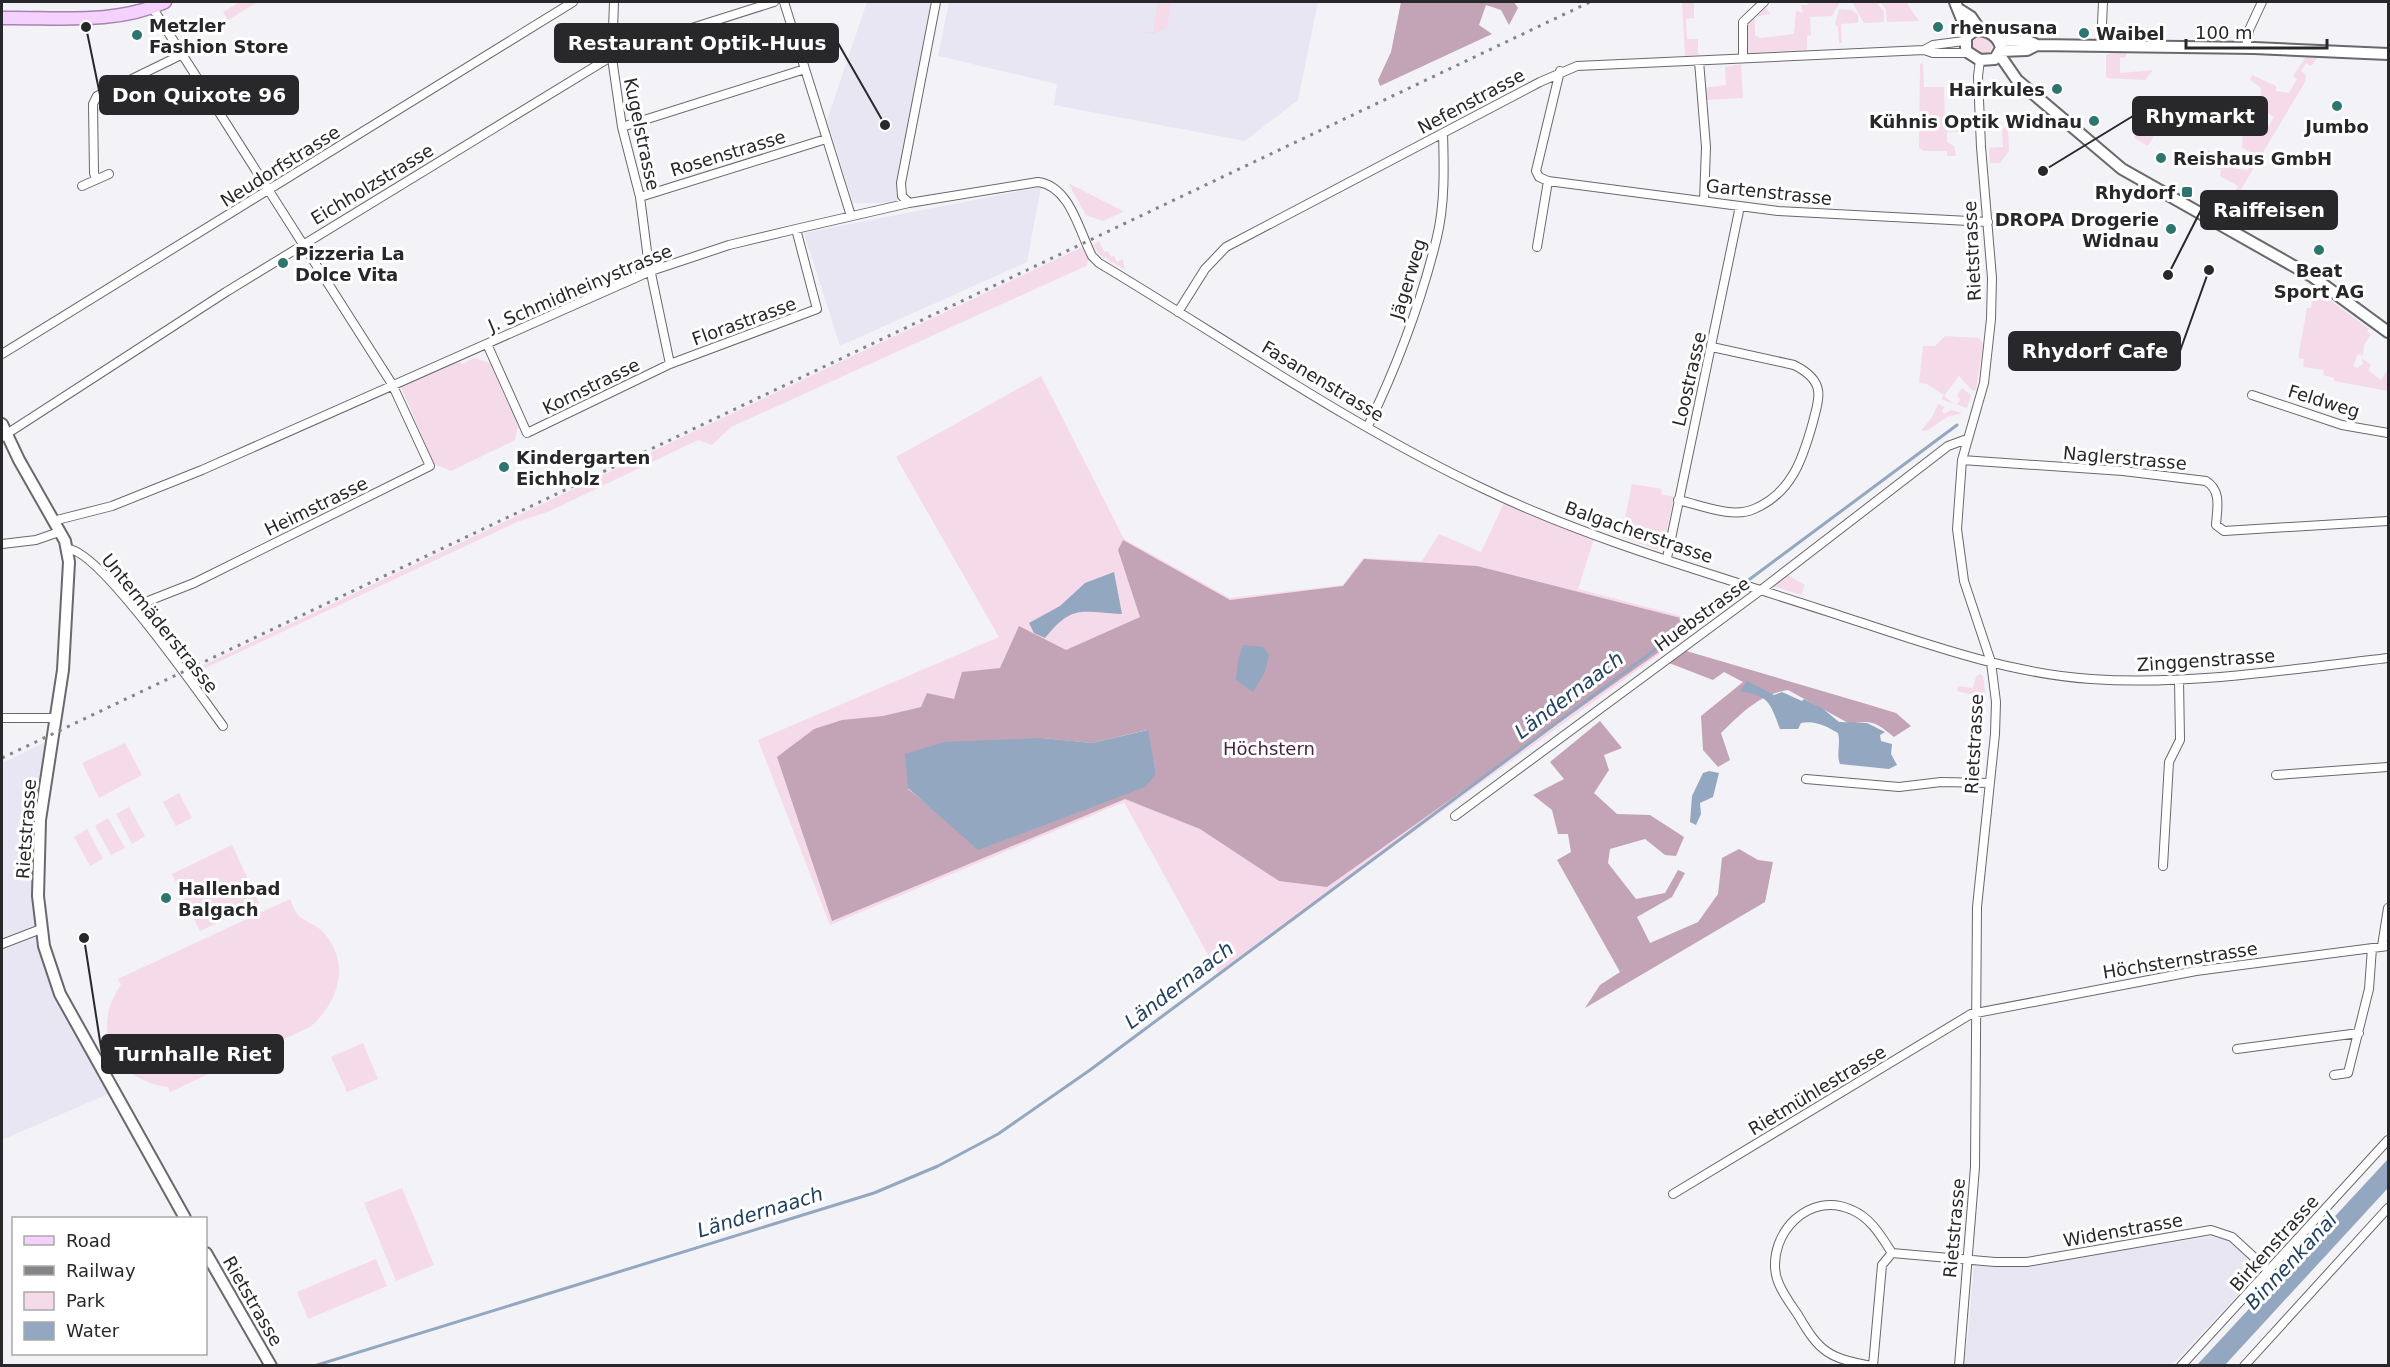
<svg xmlns="http://www.w3.org/2000/svg" width="2390" height="1367" font-family="'DejaVu Sans',sans-serif">
<style>
.built{fill:#e9e6f3}
.green{fill:#f5daea}
.forest{fill:#c3a4b6;fill-rule:evenodd}
.water{fill:#93a7c0}
.lines{fill:none;stroke-linecap:round;stroke-linejoin:round}
.stream{stroke:#93a7c0;stroke-width:3}
.street-casing{stroke:#69686c;stroke-width:10}
.secondary-casing{stroke:#69686c;stroke-width:14}
.primary-casing{stroke:#a981b3;stroke-width:15}
.street{stroke:#fff;stroke-width:8}
.secondary{stroke:#fff;stroke-width:10}
.primary{stroke:#f5d1fe;stroke-width:12}
.rail{stroke:#858488;stroke-width:3;stroke-dasharray:3 6;stroke-linecap:butt}
.poi-dot{fill:#2d7670;stroke:#fff;stroke-width:2}
.labels{text-anchor:middle;dominant-baseline:central;stroke-width:6;stroke-linejoin:round;paint-order:stroke}
.poi-label{font-size:18px;font-weight:bold;fill:#282729;stroke:#fff;text-anchor:start}
.street-label{font-size:18px;fill:#282729;stroke:#fff}
.park-label{font-size:18px;fill:#4b223d;stroke:#fff}
.water-label{font-size:20px;font-style:italic;fill:#214064;stroke:#fff}
.leader{fill:none;stroke:#282729;stroke-width:2}
.callout-dot{fill:#282729;stroke:#fff;stroke-width:2}
.callout{fill:#282729;stroke:#282729;stroke-width:2}
.callout-label{font-size:20px;text-anchor:middle;font-weight:bold;fill:#fff}
</style>
<rect width="100%" height="100%" fill="#f3f2f7"/>
<path class="built" d="M867,2h69l-39,201h-44l-26,-83z
M949,2h369l-20,98 -53,41 -191,-36 3,-21 -119,-28z
M1041,187l-14,75 -187,84 -36,-113z
M48,741l-11,182 15,65 56,106 -106,46v-377z
M2220,1235l10,4 25,25 -6,7 6,6 -83,88 -209,1 5,-30 6,-74 54,3z"/>
<path class="green" d="M240,2l16,1 -28,17 -5,-8z
M1158,2h13l-4,26 -13,6 -17,-3 16,1z
M1682,2h12v16l-8,1 1,20h11v16l-13,1z
M1809,2h31l-8,14 -22,1 1,18 -4,1v14l-58,3 -2,-3 -1,-24 18,-21 6,9 -15,3v18l5,3 34,-4 2,-23 7,2 -2,-8h7z
M1852,2h24l8,10v10l-20,1z
M1880,2h26l13,19 -32,1 -1,-12z
M1839,9l13,1 6,5v8l-17,1 1,19h-3l-1,-16 -3,-3z
M1972 46a10 10 0 1 1 20 0a10 10 0 1 1-20 0Z
M2113,53h13v4l-6,1v15l33,-3 -8,10 -39,-2v-23z
M2306,57l11,1 -6,8 -5,-3 -5,8 5,4 -1,7 -68,114 -3,-2 4,-8 -18,-10 1,-7 -17,-3 4,-16 27,14v5l13,1 8,-14 -14,-9 1,-18 -15,-10 1,-8 24,13v5l13,1 8,-13 -14,-10 1,-19 -11,-8 2,-5 24,11v5l13,2 8,-14 -4,-3z
M1923,63l1,24h20l1,38 15,-1 8,3 1,5h-22v10l7,4 2,10h-9v-5h-23l-5,-3 1,-84z
M1741,64l2,34 -37,2 -3,-12 23,-3 -1,-18z
M2148,115l13,8 -13,23 -14,-8z
M2008,127l1,24 -9,12h-10l-1,-15 14,-1 -1,-19z
M1068,183l53,27 2,2 -20,9 -17,-6z
M1099,241l5,11 4,-1 3,6 3,-1 3,6 6,-3 2,11 -26,-16 -6,-9z
M1082,247l7,13 -3,6 -355,161 -19,18 -14,-5 -148,71 -33,11 -329,154 -1,-3z
M2313,296l17,4 39,29 -2,3 4,2 -7,11 -1,10 -5,-1 -5,12 4,2 6,-4 -1,-6 9,7 -3,5 13,10 5,-8 2,2v17l-54,-10v-3l-11,-3 1,-5 -21,-3 1,-8 -6,-1 9,-50h4z
M1945,336l34,2 4,6 -7,46 -3,1 -14,-15 -15,20 12,9 4,-5 -3,-5 5,-7 9,7 -4,13 -26,-9 3,-4 -17,-11 -8,-1 4,-37h12z
M474,358l16,5 28,63 -3,14 -64,31 -17,-7 -33,-77 59,-26 2,3z
M1041,376l83,163 106,59 113,-13 20,-27 59,3 17,-27 42,18 23,-49 90,36 -16,50 126,33 -486,351 -94,-171 -294,123 -72,-185 241,-103 -103,-180z
M1938,404l7,3 -3,3 2,4 7,-4 11,3 -15,4 -19,13 -7,1 11,-14z
M1632,484l30,5 -1,5 13,3 -10,45 -6,8 -37,-13z
M1786,574l19,11 -4,10 -28,-9z
M1980,674l3,2 3,22 -29,-7 1,-5 15,2 3,-11z
M125,743l17,32 -43,23 -17,-35z
M179,793l13,25 -16,8 -13,-24z
M129,807l16,29 -13,8 -16,-30z
M108,818l17,30 -14,7 -16,-29z
M87,829l16,30 -13,7 -16,-29z
M232,845l27,58 -59,28 -28,-57z
M290,899c2,5 5,13 9,17 8,7 19,9 26,18 26,32 13,69 -15,93l-140,65 -2,-5c-53,-6 -79,-58 -47,-102l-3,-6z
M363,1043l15,36 -31,13 -16,-35z
M402,1188l32,77 -38,16 -32,-78z
M376,1259l11,27 -79,33 -11,-27z"/>
<path class="forest" d="M1401,2h113l4,6 -9,17 -8,-15 -15,-5 -7,20 13,9 -112,52 -2,-6 13,-28z
M1123,540l107,60 113,-14 21,-27 113,7 223,57 -373,264 -48,-6 -79,-52 -75,-30 -293,122 -55,-164 37,-28 28,-9 41,-4 38,-9 6,-14 27,6 8,-27 38,-4 19,-42 47,24 74,-33 -22,-67zM1147,730l9,44 -223,35 -25,-20 134,-51 50,5z
M1683,650l180,53 33,10 15,13 -17,11c-17,-14 -22,-18 -44,-13l-62,-34c-30,5 -46,23 -67,43l9,27 -12,7 -15,-17 -2,-34 42,-34 -19,-10 -11,8 -44,-17z
M1600,721l22,27 -18,7 5,15 -15,23 23,21 33,1 34,22 -8,19 -11,-1 -20,-16 -35,10 -2,14 28,36 29,-6 13,-23 7,3 -13,24 -35,20 13,26 48,-21 20,-28 4,-36 17,-9 19,11 15,2 -8,40 -180,106 15,-23 20,-13 -63,-112 14,-8 -3,-18h-10l-6,-24 -19,-15 31,-16 -14,-17z"/>
<path class="water" d="M1114,572l8,42c-42,-2 -49,-10 -77,24l-11,-5 -5,-10 31,-17 25,-23z
M1243,645l20,2 6,8 -4,17 -12,20 -17,-12 2,-20z
M1747,681l27,14 8,-3 20,9 2,-2 18,9 17,14 28,1 18,9 -5,3 1,6 11,3 -1,10 6,11 -8,4 -49,-5c-4,-10 1,-20 -2,-31 -12,-7 -23,-13 -37,-10l-3,6h-18c-10,-27 -11,-33 -40,-38z
M1148,730l8,44 -11,13 -167,63 -70,-62 -3,-34 39,-12 98,-4 50,5z
M1709,771l10,2 -6,24 -13,6 1,11 -5,11 -6,-3 2,-26 11,-23z
M2388,1159v29l-163,177h-28z"/>
<g class="lines">
<path class="stream" d="M314,1366l560,-173 64,-27 60,-32 92,-64 867,-645"/>
<g class="street-casing">
<path id="street" d="M784,2l67,214
M2101,46l2,-44
M2246,48l3,-18 13,-28
M1924,50l9,-5 31,-4
M1743,58v-36l21,-20
M1699,61l7,86 -2,54
M1560,71l-24,100 3,6 9,4 230,30 210,11
M622,127l183,-58
M96,179l-2,-6 -1,-69 4,-8 84,-41
M82,186l27,-12
M640,197l186,-58
M909,203l-7,-7 -1,-13 35,-181
M1537,247l11,-66
M1178,312l27,-43 21,-22 314,-165 37,-16 347,-16 9,3h35
M487,344l40,89 143,-69 -22,-105 -8,-62 -18,-70 -10,-69 2,-56
M2,354l571,-352
M670,364l147,-55 -21,-80
M2252,395l90,30 46,8
M1368,426c29,-60 53,-123 69,-189 8,-33 7,-70 6,-104
M2,437l224,-145 396,-242 152,-48
M1962,460l161,11 83,10c16,10 11,27 10,44l8,6 164,-10
M1678,500c23,5 54,19 76,9 38,-16 49,-51 59,-87 2,-9 7,-22 5,-32 -2,-12 -14,-20 -24,-25l-82,-18
M53,521l59,-15 90,-36 449,-199 78,-26 67,-16 113,-26 129,-21c32,4 41,49 54,74l7,7c127,76 250,162 383,225 110,53 231,86 347,124 85,27 172,61 262,67 97,7 201,-10 297,-21
M2,544l34,-4 23,-8
M67,549c31,-2 134,147 156,177
M1667,558l73,-352
M133,607l61,-24 236,-117 -38,-82 -240,-377
M2,718h54
M2276,775l112,-8
M1806,779l93,8 42,-5 49,1
M1455,816l306,-226 187,-144 19,-7
M2163,866l6,-104 11,-22 -1,-60
M2,944l39,-15
M2382,946l6,-38
M2237,1049l122,-16
M2334,1075l14,-2 21,-84 3,-41
M1673,1194l298,-180 225,-43 192,-25
M1872,1366c-43,-8 -52,-13 -74,-51 -8,-12 -19,-26 -22,-40 -8,-42 34,-85 76,-65 19,8 29,26 40,43
M1873,1366l9,-101 10,-12 103,9h32l184,-32 21,7 37,34
M1959,1366l16,-199 2,-260 18,-173 1,-32 -5,-40 -27,-81 -7,-52 5,-69 22,-77 7,-64 1,-41 -11,-131 -3,-71 2,-16
M2181,1366l207,-226
M2244,1366l144,-158"/>
</g>
<g class="secondary-casing">
<path id="secondary" d="M1955,2l13,32
M1960,10l11,7 9,13
M1975,30c13,0 23,5 26,18l-6,11 -15,1 -14,-9v-14z
M1998,40l30,1 9,4 217,3 134,6
M2000,51l27,-1 10,-5
M1999,54l18,26 105,89 191,108 75,55
M2,424l17,36 46,81 4,21 -6,108 -23,150 -2,76 6,50 16,48 125,224
M206,1253l65,113"/>
</g>
<g class="primary-casing">
<path id="primary" d="M2,18c54,-1 113,7 163,-16"/>
</g>
<use href="#street" class="street"/>
<use href="#secondary" class="secondary"/>
<use href="#primary" class="primary"/>
<path class="rail" d="M2,758l1588,-756"/>
</g>
<g class="poi-dot">
<circle cx="1938" cy="27" r="6"/>
<circle cx="2084" cy="33" r="6"/>
<circle cx="137" cy="35" r="6"/>
<circle cx="2057" cy="89" r="6"/>
<circle cx="2337" cy="106" r="6"/>
<circle cx="2094" cy="121" r="6"/>
<circle cx="2161" cy="158" r="6"/>
<rect x="2181" y="186" width="12" height="12" rx="3"/>
<circle cx="2171" cy="229" r="6"/>
<circle cx="2319" cy="250" r="6"/>
<circle cx="283" cy="263" r="6"/>
<circle cx="504" cy="467" r="6"/>
<circle cx="166" cy="898" r="6"/>
</g>
<g class="labels">
<g class="poi-label">
<text x="149" y="25">Metzler<tspan x="149" dy="21">Fashion Store</tspan></text>
<text x="1950" y="27">rhenusana</text>
<text x="2096" y="33">Waibel</text>
<text x="2045" y="89" text-anchor="end">Hairkules</text>
<text x="2082" y="121" text-anchor="end">Kühnis Optik Widnau</text>
<text x="2337" y="126" text-anchor="middle">Jumbo</text>
<text x="2173" y="158">Reishaus GmbH</text>
<text x="2175" y="192" text-anchor="end">Rhydorf</text>
<text x="2159" y="219" text-anchor="end">DROPA Drogerie<tspan x="2159" dy="21">Widnau</tspan></text>
<text x="295" y="253">Pizzeria La<tspan x="295" dy="21">Dolce Vita</tspan></text>
<text x="2319" y="270" text-anchor="middle">Beat<tspan x="2319" dy="21">Sport AG</tspan></text>
<text x="516" y="457">Kindergarten<tspan x="516" dy="21">Eichholz</tspan></text>
<text x="178" y="888">Hallenbad<tspan x="178" dy="21">Balgach</tspan></text>
</g>
<g class="street-label">
<text transform="translate(1471 101) rotate(-28)">Nefenstrasse</text>
<text transform="translate(642 134) rotate(78)">Kugelstrasse</text>
<text transform="translate(728 153) rotate(-17)">Rosenstrasse</text>
<text transform="translate(280 166) rotate(-32)">Neudorfstrasse</text>
<text transform="translate(372 184) rotate(-31)">Eichholzstrasse</text>
<text transform="translate(1769 192) rotate(6)">Gartenstrasse</text>
<text transform="translate(1972 251) rotate(-93)">Rietstrasse</text>
<text transform="translate(1408 279) rotate(-73)">Jägerweg</text>
<text transform="translate(580 288) rotate(-23)">J. Schmidheinystrasse</text>
<text transform="translate(744 321) rotate(-20)">Florastrasse</text>
<text transform="translate(1689 379) rotate(-77)">Loostrasse</text>
<text transform="translate(1323 381) rotate(31)">Fasanenstrasse</text>
<text transform="translate(591 386) rotate(-26)">Kornstrasse</text>
<text transform="translate(2324 401) rotate(17)">Feldweg</text>
<text transform="translate(2125 458) rotate(5)">Naglerstrasse</text>
<text transform="translate(316 506) rotate(-26)">Heimstrasse</text>
<text transform="translate(1639 532) rotate(19)">Balgacherstrasse</text>
<text transform="translate(1702 614) rotate(-36)">Huebstrasse</text>
<text transform="translate(160 623) rotate(51)">Untermäderstrasse</text>
<text transform="translate(2206 660) rotate(-4)">Zinggenstrasse</text>
<text transform="translate(1974 744) rotate(-87)">Rietstrasse</text>
<text transform="translate(26 829) rotate(-86)">Rietstrasse</text>
<text transform="translate(2180 960) rotate(-9)">Höchsternstrasse</text>
<text transform="translate(1817 1090) rotate(-31)">Rietmühlestrasse</text>
<text transform="translate(1954 1228) rotate(-85)">Rietstrasse</text>
<text transform="translate(2123 1230) rotate(-10)">Widenstrasse</text>
<text transform="translate(2274 1243) rotate(-48)">Birkenstrasse</text>
<text transform="translate(253 1301) rotate(60)">Rietstrasse</text>
</g>
<g class="park-label">
<text x="1269" y="748">Höchstern</text>
</g>
<g class="water-label">
<text transform="translate(1569 695) rotate(-37)">Ländernaach</text>
<text transform="translate(1179 985) rotate(-37)">Ländernaach</text>
<text transform="translate(760 1212) rotate(-17)">Ländernaach</text>
<text transform="translate(2291 1261) rotate(-47)">Binnenkanal</text>
</g>
</g>
<path class="leader" d="M885 125L838 43M86 27L100 95M2043 171L2133 116M2168 275L2201 210M2209 270L2180 351M84 938L102 1054"/>
<g class="callout-dot">
<circle cx="885" cy="125" r="6"/>
<circle cx="86" cy="27" r="6"/>
<circle cx="2043" cy="171" r="6"/>
<circle cx="2168" cy="275" r="6"/>
<circle cx="2209" cy="270" r="6"/>
<circle cx="84" cy="938" r="6"/>
</g>
<g class="callout">
<rect x="555" y="24" width="283" height="38" rx="6"/>
<rect x="100" y="76" width="198" height="38" rx="6"/>
<rect x="2133" y="97" width="134" height="38" rx="6"/>
<rect x="2201" y="191" width="136" height="38" rx="6"/>
<rect x="2009" y="332" width="171" height="38" rx="6"/>
<rect x="102" y="1035" width="181" height="38" rx="6"/>
</g>
<g class="callout-label">
<text x="697" y="50">Restaurant Optik-Huus</text>
<text x="199" y="102">Don Quixote 96</text>
<text x="2200" y="123">Rhymarkt</text>
<text x="2269" y="217">Raiffeisen</text>
<text x="2095" y="358">Rhydorf Cafe</text>
<text x="193" y="1061">Turnhalle Riet</text>
</g>
<rect width="2390" height="1367" fill="none" stroke="#282729" stroke-width="6"/>
<rect x="12" y="1217" width="195" height="138" fill="#ffffff" stroke="#a9a9a9" stroke-width="1.5"/>
<rect x="24" y="1236" width="30" height="9" fill="#f5d1fe" stroke="#a9a9a9" stroke-width="1.5"/>
<text x="66" y="1247" font-size="18" fill="#282729">Road</text>
<rect x="24" y="1266" width="30" height="9" fill="#858488" stroke="#a9a9a9" stroke-width="1.5"/>
<text x="66" y="1277" font-size="18" fill="#282729">Railway</text>
<rect x="24" y="1292" width="30" height="18" fill="#f5daea" stroke="#a9a9a9" stroke-width="1.5"/>
<text x="66" y="1307" font-size="18" fill="#282729">Park</text>
<rect x="24" y="1322" width="30" height="18" fill="#93a7c0" stroke="#a9a9a9" stroke-width="1.5"/>
<text x="66" y="1337" font-size="18" fill="#282729">Water</text>
<path d="M2186 39v9h141v-9" fill="none" stroke="#282729" stroke-width="3"/>
<text x="2195" y="39" font-size="18" fill="#282729" stroke="#ffffff" stroke-width="4.5" paint-order="stroke">100 m</text>
</svg>
